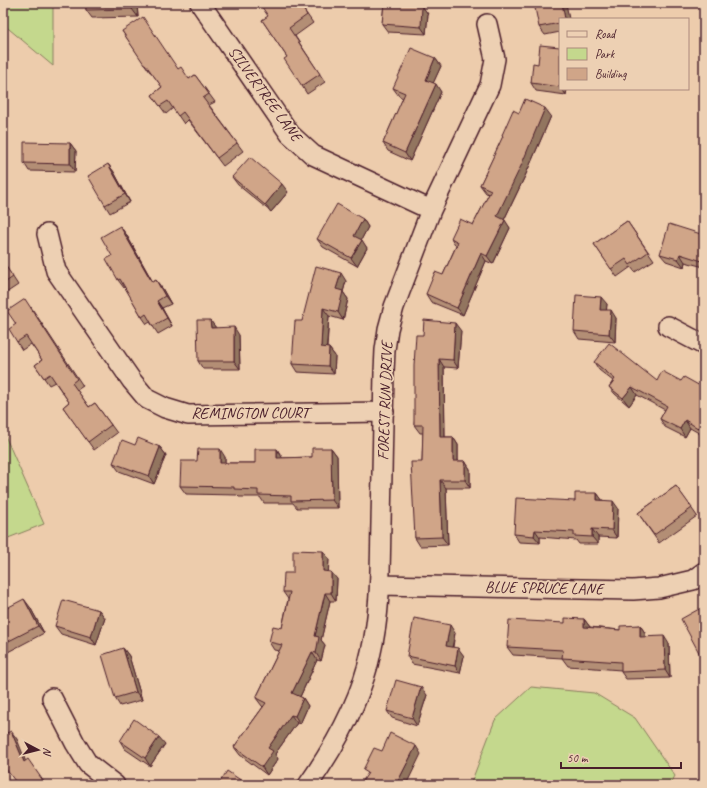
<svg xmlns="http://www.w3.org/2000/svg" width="707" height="788" font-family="Caveat,sans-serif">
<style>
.green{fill:#c4d88d;stroke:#877c5c}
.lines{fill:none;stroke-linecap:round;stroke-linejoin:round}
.minor-casing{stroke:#4a1f2b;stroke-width:22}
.minor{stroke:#edd0b3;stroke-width:19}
.wall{fill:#b38e75;stroke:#4a1f2b}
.shaded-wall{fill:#92745f;stroke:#4a1f2b}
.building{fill:#d0a588;stroke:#4a1f2b}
.labels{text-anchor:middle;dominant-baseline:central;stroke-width:3.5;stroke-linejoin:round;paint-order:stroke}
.street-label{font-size:16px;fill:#4a1f2b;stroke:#edd0b3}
</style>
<rect width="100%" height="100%" fill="#edccac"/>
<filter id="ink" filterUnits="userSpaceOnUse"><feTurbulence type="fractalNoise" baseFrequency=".025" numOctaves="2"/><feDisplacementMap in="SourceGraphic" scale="8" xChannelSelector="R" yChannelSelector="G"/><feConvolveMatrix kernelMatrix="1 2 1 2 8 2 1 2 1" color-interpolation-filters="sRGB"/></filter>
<g filter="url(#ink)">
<path class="green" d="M3,3h50v63l-50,-42z
M3,431l41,93 -41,16z
M531,687l63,6 41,25 40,58 -5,9h-198l-1,-2 24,-63z"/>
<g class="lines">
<g class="minor-casing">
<path id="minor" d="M200,3l90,131 23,21 118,55
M47,234l9,37 76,110 15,18 18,9 23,7 196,-3
M668,326l36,19
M380,585l253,5 26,-2 34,-8 11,-8
M52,698l23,45 13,21 27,21
M308,785c28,-40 53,-84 63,-133 10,-42 9,-86 10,-129 1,-51 2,-101 3,-151l1,-22 3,-21 6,-22 37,-97 59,-125 5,-26 -8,-35"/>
</g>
<use href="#minor" class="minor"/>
</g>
<path class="wall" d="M86,3h51l1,14 -46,1 -6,-8z
M299,3l14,20 -18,13 30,46 -18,12 -5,-8 -15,-29 -25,-37z
M384,3h39l-1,3 6,8 -2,20 -38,-2 -6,-8z
M560,19v13l-15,3 -6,-8z
M122,31l56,38 11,10 6,-4 20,27 -6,3 34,46 -20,15 -35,-46 -4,4 -11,-16 -7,6 -14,-19 10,-8 -11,-15h-1z
M560,47v42h7l-1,6 -30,-4 -5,-8 7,-19z
M435,58l6,8 -8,17 8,9 -31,69 -22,-10 -5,-8 20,-45 -4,-2 -6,-8z
M519,113l32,3 -25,58 -22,46 6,8 -17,36 -7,-3 -23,54 -32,-13 -5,-8 17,-19 13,-29 -5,-8 22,-13 16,-31 -3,-1 -6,-8 23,-48 -1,-2z
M70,143l6,8 -1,21 -46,-1 -5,-8z
M108,164l6,8 16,30 -20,11 -5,-8z
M232,177l56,15 -17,20 -33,-27z
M363,219l5,8 -7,13 6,8 -10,18 -34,-19 -6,-8z
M627,221l27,39 -19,12 -4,-5 -14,10 -23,-33z
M126,234l27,48 9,6 9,16 -9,4 10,18 -14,8 -8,-12 -3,2 -5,-7 -17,-30 -1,1 -6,-8 -6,-24z
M704,235v32l-19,-5 -1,5 -18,-6 -6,-7z
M3,262l15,23 -15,10z
M346,281l-3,11 5,7 -5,21 -14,-4 -2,32h2l6,8 -1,18 -37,-2 -5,-8 10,-43z
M607,304l-1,6 10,8 -1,24 -36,-3 -5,-8z
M31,307l52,79 -6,4 12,17 6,-4 22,30 -23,17 -31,-43 6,-5 -14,-20 -6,3 -14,-20 7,-5 -11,-16 -9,6 -5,-8 -1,-18z
M210,320l6,8 23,7 1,34h-37l-5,-8z
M461,331l-3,37 -14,-1 1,70h8l5,8v16h7l5,8v19h-24l2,57 -28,1 -5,-8 7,-76 1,-29h-3l-6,-8 9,-90z
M594,362l63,19h24l21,6 2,3v46l-14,-8 -5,9 -20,-10 -5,-8 5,-9 -28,-15 -8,11 -14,-12 -6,-7 4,-6 -14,-11z
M135,445l25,2 6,8 -12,29 -35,-13 -6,-8z
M331,448l6,8 1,52h-41l-4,-5h-29l-4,-6h-21l-2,-2 -51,-1 -6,-8 17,-25 28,-4v6h30l22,-14 5,9 30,-1z
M676,486l21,30 -38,27 -21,-30z
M597,493l5,7 16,8 -1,30 -19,-1v7h-19l-3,-4 -36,-3v6l-21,-1 -5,-8 61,-33z
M329,559l-1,13 9,7 -1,22h-6l-9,39 4,5 -4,16 -4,-1 -17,37 3,1 5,8 -8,18 -3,-1 -22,31 3,5 -11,16 -27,-20 -6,-8 29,-40 -1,-1 -6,-8 23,-47 -5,-1 -5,-8 13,-14 6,-29 -5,-7z
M30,607l14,26 -38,20 -3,-4v-39z
M99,610l6,8 -9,27 -35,-11 -6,-8z
M584,619l6,8 30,3 20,-5 5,8v4l24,7 1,34 -44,1 -5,-7v-2l-53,-4 -6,-8 -49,-3 -6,-8 58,-24z
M455,633l-2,14 11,9 -4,17 -48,-9 -5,-8z
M123,648l6,8 13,44 -22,6 -5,-8z
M427,695l-10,31 -25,-8 -5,-7z
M120,741l45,3 -15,22 -25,-17z"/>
<path class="shaded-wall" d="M132,3h5l1,14 -6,-8z
M417,3h6l-1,3 6,8 -2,20 -5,-7 -5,-21z
M562,3h4l3,16h-4z
M435,58l6,8 -10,22 -5,-8z
M436,84l5,8 -31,69 -5,-8z
M562,89h5l-1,6z
M545,108l6,8 -25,58 -24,50 -5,-8z
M70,143l6,8 -1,21 -5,-8z
M108,164l6,8 16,30 -5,-8z
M282,184l6,8 -17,20 -6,-7z
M363,219l5,8 -9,17 -5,-8z
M505,220l5,8 -17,36 -6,-8z
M120,226l6,8 31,56 -5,-8z
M362,240l5,8 -10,18 -6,-8z
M481,253l5,8 -23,54 -6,-7z
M680,254l5,8 -1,5 -6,-8z
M341,273l5,8 -3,11 5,7 -5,21 -5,-8 -2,-23z
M156,280l6,8 9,16 -6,-8z
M601,297l6,7 -1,13 -6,-7z
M157,301l5,7 10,18 -5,-8z
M323,308l6,8 -3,39 -5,-8z
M611,310l5,8 -1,24 -6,-8z
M210,320l6,8h-5z
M455,323l6,8 -3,37 -5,-8z
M234,327l5,8 1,34 -6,-8z
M329,348l6,8 -1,18 -6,-8z
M439,359l5,8 1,78 -5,-8z
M632,387l5,8 -8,11 -6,-8z
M702,387l2,3v5l-4,-5z
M685,420l5,8 -5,9 -5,-8z
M453,437l5,8v24l-5,-8z
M160,447l6,8 -12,29 -5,-8z
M331,448l6,8 1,52 -6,-8z
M220,449l5,8v14l-5,-8z
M277,449l5,8v9l-5,-8z
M465,461l5,8v19l-5,-8z
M440,480l6,8 2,57 -6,-8z
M597,493l6,8 -6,-1z
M613,501l5,7 -1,30 -5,-8z
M592,529l6,8v7l-6,-7z
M535,530l5,7v6l-6,-7z
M323,551l6,8 -1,20 -5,-8z
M331,572l6,7 -1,22 -5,-8z
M325,593l5,8 -9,39 4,5 -4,16 -5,-8 -1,-17z
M24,599l6,8 14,26 -6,-7z
M99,610l6,8 -9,27 -5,-8z
M584,619l6,8 -1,8 -5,-8z
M450,625l5,8 -4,21 -5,-8z
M640,625l5,8 1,12 -6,-8z
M664,636l5,8 1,34 -5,-8z
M123,648l6,8 13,44 -6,-8z
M458,648l6,8 -4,17 -5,-7z
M312,652l5,8 -19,41 -6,-8z
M421,687l6,8 -10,31 -5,-8z
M303,698l5,8 -8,18 -5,-8z
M291,715l6,8 -22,31 3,5 -11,16 -5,-8 6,-19z
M3,723l7,18 -5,-7 -2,-4z
M11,731l6,8 12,31 -5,-8z
M159,737l6,7 -15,22 -5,-8z
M416,746l5,8 -15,31h-10z"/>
<path class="building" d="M86,3h46v6l-46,1z
M261,3h38l8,12 -18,13 31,46 -18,12 -18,-27 3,-2 -25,-37 6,-4 -8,-12z
M384,3h33l-1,3h6l-1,21 -39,-3z
M534,3h28l3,16h-5v4l-21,4z
M143,17l35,52 3,-2 8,12 6,-4 14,19 -6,4 34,45 -20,15 -34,-46 -5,4 -10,-15 -8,5 -8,-11 10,-8 -17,-23h-1l-22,-33z
M540,45l20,2v40l-29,-4 2,-20 5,1z
M411,48l24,10 -9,22 10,4 -31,69 -22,-10 22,-50 -12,-5z
M525,99l20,9 -24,58 -24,50 8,4 -18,36 -6,-3 -24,55 -31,-14 9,-22 8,3 15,-33 -7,-4 9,-19 13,6 18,-35 -11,-5 23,-49 -1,-1 11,-25 6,3z
M24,142l46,1v21l-46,-1z
M250,157l32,27 -17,21 -33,-28z
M108,164l17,30 -20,11 -17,-29z
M337,204l26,15 -9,17 8,4 -11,18 -34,-19z
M627,221l21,31 -18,13 -4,-6 -15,10 -17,-25z
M669,224l35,11v21l-2,5 -22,-7 -2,5 -18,-5z
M120,226l32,56 4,-2 9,16 -8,5 10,17 -14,8 -7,-12 -4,3 -22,-38 -2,1 -12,-21 6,-3 -11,-19z
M3,262l10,15 -10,7z
M316,266l25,7 -5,16 7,2 -5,21 -15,-4 -2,39 8,1 -1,18 -36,-2 3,-43h7z
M576,295l25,2 -1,13h11l-2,24 -35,-3z
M25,299l52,80 -5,4 17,24 6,-4 16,22 -23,17 -25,-35 6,-5 -19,-28 -6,4 -9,-13 7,-5 -16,-24 -9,6 -8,-13 7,-5 -9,-13z
M197,320h13l1,8 23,-1v34h-36z
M424,320l31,3 -2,37 -14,-1 1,78h13v24h12v19h-25l2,57 -27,1 -4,-76h11l1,-37h-9v-60l2,-30h7z
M609,343l48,38 5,-10 19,10 3,-4 18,10 -2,3 4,2v40l-19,-12 -5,9 -20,-10 7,-13 -35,-19 -9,11 -14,-11 6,-8 -21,-17z
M138,438l22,9 -11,29 -36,-13 9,-23 13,5z
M312,448h19l1,52 -41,1v-5l-33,-1v-5l-24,-1v-2l-54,-1 1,-25h16l1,-12h22v14h35v-14h22v9l35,-1z
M676,486l16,22 -38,27 -16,-22z
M575,493h22v7l16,1 -1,29 -20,-1v8l-18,-1v-4l-39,-2 -1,6 -20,-2 2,-36 59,3z
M293,550l30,1v20l8,1v21h-6l-10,43 4,1 -3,16 -4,-1 -20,41 11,5 -8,18 -4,-1 -23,33 5,3 -11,16 -28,-20 32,-44 -10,-5 26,-53 -13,-3 4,-16 9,2 8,-36h-7l1,-19h9z
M24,599l14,27 -35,18v-34z
M63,600l36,10 -8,27 -36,-11z
M699,609l4,6 1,-1v48l-23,-43z
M414,618l36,7 -4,21 12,2 -3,18 -48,-10z
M565,618l19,1v8l36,3v-4l20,-1v12l24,-1 1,34 -44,2v-10l-59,-4 1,-8 -56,-3 2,-27 56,3z
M123,648l13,44 -21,6 -13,-43z
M396,680l25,7 -9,31 -25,-7z
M134,719l25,18 -14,21 -25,-17z
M3,730l2,4 6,-3 13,31 4,-3 18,26h-28l-15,-20z
M390,733l26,13 -20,39h-36l8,-12 -5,-3 11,-22 8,3z
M227,771l21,14h-30z"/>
</g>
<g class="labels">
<g class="street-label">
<text transform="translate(265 94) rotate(54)">SILVERTREE LANE</text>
<text transform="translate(385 401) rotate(-88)">FOREST RUN DRIVE</text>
<text x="250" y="413">REMINGTON COURT</text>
<text transform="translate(544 588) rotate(1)">BLUE SPRUCE LANE</text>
</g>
</g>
<rect width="707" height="788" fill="none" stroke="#edd0b3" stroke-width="16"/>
<rect x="8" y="8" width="691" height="772" fill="none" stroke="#4a1f2b" stroke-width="1.5" filter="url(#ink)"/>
<rect x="559" y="18" width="130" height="72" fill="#edd0b3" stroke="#ac897d"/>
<rect x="567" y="31" width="20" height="6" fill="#edd0b3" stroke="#ac897d"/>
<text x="595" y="38" font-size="12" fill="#4a1f2b">Road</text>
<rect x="567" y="48" width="20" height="12" fill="#c4d88d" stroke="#ac897d"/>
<text x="595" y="58" font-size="12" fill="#4a1f2b">Park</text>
<rect x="567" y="68" width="20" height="12" fill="#d0a588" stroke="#ac897d"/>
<text x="595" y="78" font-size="12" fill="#4a1f2b">Building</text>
<g transform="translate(38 750) rotate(97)" stroke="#edd0b3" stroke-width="3" paint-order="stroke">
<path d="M0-3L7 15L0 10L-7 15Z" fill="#4a1f2b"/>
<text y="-6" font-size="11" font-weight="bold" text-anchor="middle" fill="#4a1f2b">N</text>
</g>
<path d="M561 762v6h120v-6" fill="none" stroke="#4a1f2b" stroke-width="2"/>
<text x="567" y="762" font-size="12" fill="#4a1f2b" stroke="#edd0b3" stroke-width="3" paint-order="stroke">50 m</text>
</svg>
